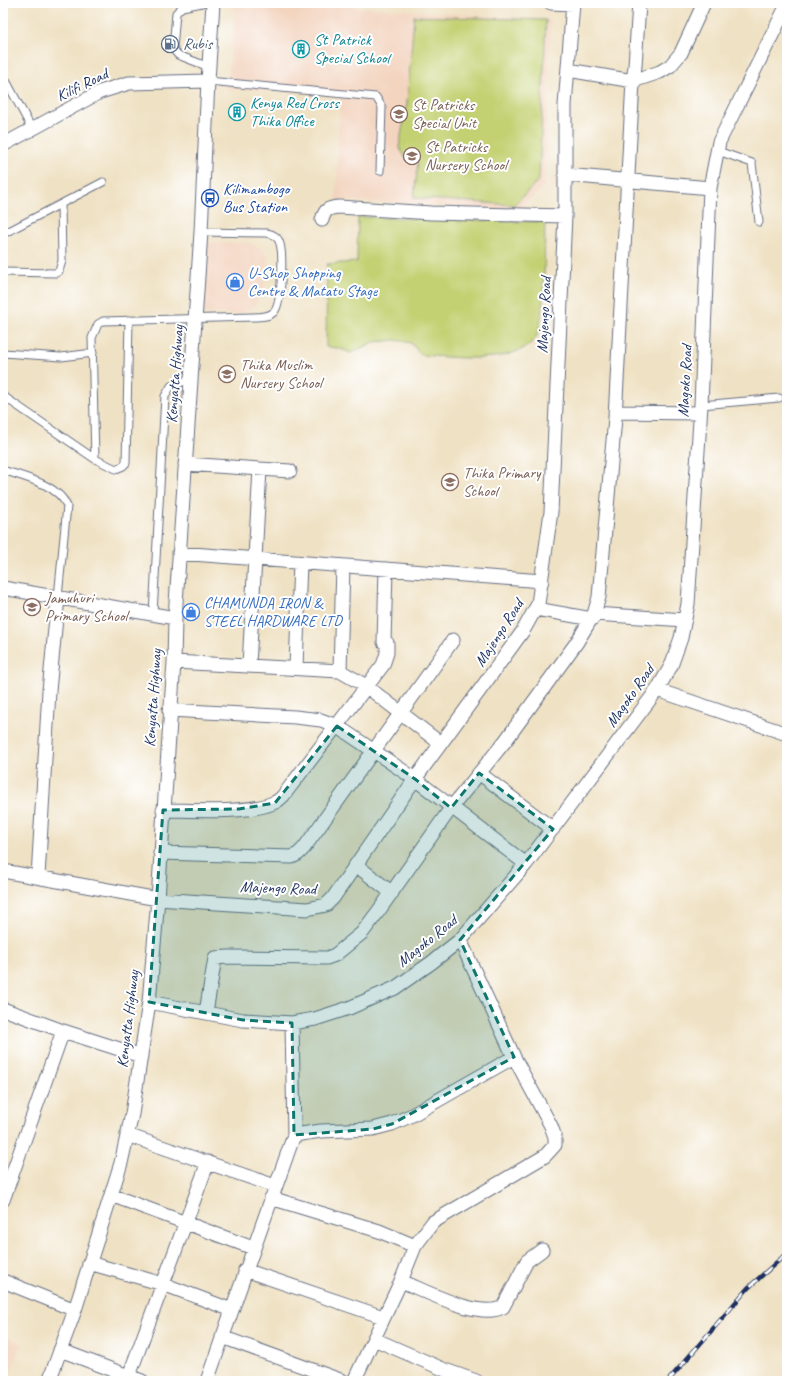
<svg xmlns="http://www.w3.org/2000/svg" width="790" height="1384" font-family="Caveat,sans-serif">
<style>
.built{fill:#f3d4bf}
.green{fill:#c4d173;stroke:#708068}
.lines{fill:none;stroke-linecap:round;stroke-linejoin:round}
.service-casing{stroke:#656d81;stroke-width:9}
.minor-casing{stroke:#656d81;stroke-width:15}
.service{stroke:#fff;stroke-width:7}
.minor{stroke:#fff;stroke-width:13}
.rail-casing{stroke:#1b2f5e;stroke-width:4.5}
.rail{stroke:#fff;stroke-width:3;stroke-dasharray:9;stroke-linecap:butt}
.marked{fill:#0f766e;fill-opacity:0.2;stroke:#0f766e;stroke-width:3;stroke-dasharray:8 5;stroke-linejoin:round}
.labels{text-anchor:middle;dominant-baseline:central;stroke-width:4;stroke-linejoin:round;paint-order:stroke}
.culture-label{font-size:16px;fill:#0d838f;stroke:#fff;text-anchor:start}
.service-label{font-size:16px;fill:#4e5e75;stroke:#fff;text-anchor:start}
.street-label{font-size:16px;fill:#1b2f5e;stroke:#fff}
.education-label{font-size:16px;fill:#785e54;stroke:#fff;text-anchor:start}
.transit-label{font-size:16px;fill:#164399;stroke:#fff;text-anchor:start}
.shop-label{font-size:16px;fill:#366cbe;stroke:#fff;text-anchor:start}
</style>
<rect width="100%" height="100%" fill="#fff"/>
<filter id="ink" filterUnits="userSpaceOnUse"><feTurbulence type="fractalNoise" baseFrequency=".025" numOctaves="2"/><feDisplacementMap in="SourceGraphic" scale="8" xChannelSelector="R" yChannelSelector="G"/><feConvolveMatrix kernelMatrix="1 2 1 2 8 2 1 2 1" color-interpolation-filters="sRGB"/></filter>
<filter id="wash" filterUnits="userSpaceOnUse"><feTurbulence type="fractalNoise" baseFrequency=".012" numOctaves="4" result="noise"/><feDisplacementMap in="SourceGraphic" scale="16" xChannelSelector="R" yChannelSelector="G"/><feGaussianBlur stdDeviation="0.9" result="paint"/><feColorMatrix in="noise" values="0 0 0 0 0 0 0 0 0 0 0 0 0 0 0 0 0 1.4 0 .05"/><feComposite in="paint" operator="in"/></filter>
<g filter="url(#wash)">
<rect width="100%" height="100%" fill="#efe1c3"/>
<path class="built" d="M235,3h56l260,17 -7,166 -28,25 -180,-11 4,-106 -113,-5z
M207,243h42l13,6 5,7 2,18 -6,16 -6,13 -9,7 -10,4 -37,-1z
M3,1335l18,8 -13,38h-5z"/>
<path class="green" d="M414,16l132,4 -7,160 -25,25 -100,-7 4,-36 -12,-3 -7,-12 8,-44z
M358,217l187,5c-1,22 1,102 -10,117 -21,27 -85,18 -114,16l-10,-12 -15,-3 -22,2 -23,11 -13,-5 -12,-1 1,-83 30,-2z"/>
</g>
<g filter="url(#ink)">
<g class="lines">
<g class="service-casing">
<path id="service" d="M202,3l-20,4 -6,6 -3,36 5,6 31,12
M3,75l29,54
M208,81l168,16 6,10 -2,64
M718,151l34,12 7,59
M3,234l100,-52
M3,272l53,1 3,-2 3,-10 -1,-57
M3,353l58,4 32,-4
M3,396l92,63 -3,-121 6,-14 5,-3 150,-4c7,0 16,0 21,-5 8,-9 10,-60 5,-71 -2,-5 -7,-7 -12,-8l-66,-1
M701,405l78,-7
M95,459l21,10 7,-3 3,-3 3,-143
M3,470c20,7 55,14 64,36l-9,91
M153,614l12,-218 6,-10 20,-7"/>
</g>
<g class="minor-casing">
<path id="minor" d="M551,3l22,1
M568,70l65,11 27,-9 10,-6 11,-13 23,-50
M3,145l97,-53 29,-9 79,-2
M566,175l144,13
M322,220c3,-11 6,-12 17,-13l92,6 134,3
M615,412l85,1
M185,464l105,7
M179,553l363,28
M3,588l172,30
M536,609l56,10
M594,614l91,6
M174,662l166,9 26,15 74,57
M249,665l11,-196
M296,667l4,-104
M340,671l3,-105
M657,690l130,44
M169,710l126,7 26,3 16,6 78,53 111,85
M479,773l74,56
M163,810c28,0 86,4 110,-7 4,-1 7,-4 10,-7l100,-131 4,-12v-10l-3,-1 2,-73
M160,853l132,4 6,-3 6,-6 149,-208
M356,865l36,28
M3,871l155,28 149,10 19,-4 7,-7 82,-119 108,-148 15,-27 13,-92 14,-296v-111l8,-102
M38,877l11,-186 9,-94
M149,1002l94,18 49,3 23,-4 34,-11 46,-20 36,-25 29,-23 66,-76 131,-174 14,-24 10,-28 7,-34 13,-199 9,-217 9,-46 68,-137
M3,1009l60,22 78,25
M206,1012l9,-54 13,-1 99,1 8,-3 27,-22 18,-24 71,-101 55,-68 71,-98 17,-28 5,-17 16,-179 18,-337 2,-15 4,-63
M292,1023l2,112
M127,1135l148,51
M111,1195l142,53
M271,1198l108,33 36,15
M3,1200l60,-169
M89,1263l74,21 69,26
M245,1270l138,47
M3,1281l72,29
M401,1281c25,10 78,39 102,26l24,-46 15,-11
M222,1337l121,44
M374,1339l71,31 31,11
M60,1350l82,31
M129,1376l79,-214
M49,1381l26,-71 36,-115 10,-32 11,-49 17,-112 9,-103 16,-237 1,-44 26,-386 7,-151 5,-78
M207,1381l87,-246 27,-4 52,-2 19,-5 20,-9 102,-58
M354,1381l47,-100 14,-35 18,-24 112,-66 10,-11v-8l-4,-11 -37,-69 -54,-117"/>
</g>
<use href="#service" class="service"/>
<use href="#minor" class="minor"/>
<g class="rail-casing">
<path id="rail" d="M668,1381l80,-93 39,-35"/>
</g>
<use href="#rail" class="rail"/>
</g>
</g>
<path class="marked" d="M337,726l78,53 36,29 28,-35 74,56 -93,111 54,117 -122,67 -19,5 -79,6 -2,-112 -49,-3 -94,-18 14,-192 76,-1 36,-6z"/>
<defs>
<g id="fuel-ring" transform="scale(0.9)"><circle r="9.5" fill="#fff" stroke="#5c6f8a" stroke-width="1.5"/><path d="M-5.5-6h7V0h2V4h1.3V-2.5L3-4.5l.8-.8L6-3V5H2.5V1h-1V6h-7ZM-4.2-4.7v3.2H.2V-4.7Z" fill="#5c6f8a"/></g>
<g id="building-ring" transform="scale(0.9)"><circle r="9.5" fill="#fff" stroke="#0f9aa8" stroke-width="1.5"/><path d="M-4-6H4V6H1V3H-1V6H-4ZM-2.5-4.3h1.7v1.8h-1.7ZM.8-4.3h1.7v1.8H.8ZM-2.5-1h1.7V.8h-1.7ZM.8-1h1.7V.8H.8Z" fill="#0f9aa8"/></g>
<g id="school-ring" transform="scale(0.9)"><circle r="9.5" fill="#fff" stroke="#8d6e63" stroke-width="1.5"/><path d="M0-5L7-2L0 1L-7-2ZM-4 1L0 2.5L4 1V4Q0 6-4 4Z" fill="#8d6e63"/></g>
<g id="bus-ring" transform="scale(0.9)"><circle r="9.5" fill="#fff" stroke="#1a4fb4" stroke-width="1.5"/><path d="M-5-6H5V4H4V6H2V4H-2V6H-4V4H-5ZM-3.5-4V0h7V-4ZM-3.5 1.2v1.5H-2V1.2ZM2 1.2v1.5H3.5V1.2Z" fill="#1a4fb4"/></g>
<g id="shop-ring" transform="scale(0.9)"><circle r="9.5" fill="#fff" stroke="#3f7fe0" stroke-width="1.5"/><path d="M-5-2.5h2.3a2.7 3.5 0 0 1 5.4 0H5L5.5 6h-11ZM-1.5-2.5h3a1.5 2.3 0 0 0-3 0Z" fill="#3f7fe0"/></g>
</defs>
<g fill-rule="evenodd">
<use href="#fuel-ring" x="170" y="44"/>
<use href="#building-ring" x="301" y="49"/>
<use href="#building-ring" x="237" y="112"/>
<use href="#school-ring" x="399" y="114"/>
<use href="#school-ring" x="412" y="156"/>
<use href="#bus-ring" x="210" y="198"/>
<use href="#shop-ring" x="235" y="282"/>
<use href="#school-ring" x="227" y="374"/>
<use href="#school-ring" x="450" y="482"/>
<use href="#school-ring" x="32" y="607"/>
<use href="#shop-ring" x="191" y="612"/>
</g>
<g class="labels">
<g class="culture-label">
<text x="314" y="40">St Patrick<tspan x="314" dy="18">Special School</tspan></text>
<text x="250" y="103">Kenya Red Cross<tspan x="250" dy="18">Thika Office</tspan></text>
</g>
<g class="service-label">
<text x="183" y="44">Rubis</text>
</g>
<g class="street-label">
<text transform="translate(82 85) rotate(-26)">Kilifi Road</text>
<text transform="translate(544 315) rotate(-87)">Majengo Road</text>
<text transform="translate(175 374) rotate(-86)">Kenyatta Highway</text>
<text transform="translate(685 381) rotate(-87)">Magoko Road</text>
<text transform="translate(499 633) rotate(-57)">Majengo Road</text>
<text transform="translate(630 696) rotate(-55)">Magoko Road</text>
<text transform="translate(153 698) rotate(-86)">Kenyatta Highway</text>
<text transform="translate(278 888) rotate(2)">Majengo Road</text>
<text transform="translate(427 941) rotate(-39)">Magoko Road</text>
<text transform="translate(128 1019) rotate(-83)">Kenyatta Highway</text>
</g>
<g class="education-label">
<text x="412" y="105">St Patricks<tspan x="412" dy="18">Special Unit</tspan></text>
<text x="425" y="147">St Patricks<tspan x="425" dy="18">Nursery School</tspan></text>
<text x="240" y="365">Thika Muslim<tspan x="240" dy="18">Nursery School</tspan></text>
<text x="463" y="473">Thika Primary<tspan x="463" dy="18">School</tspan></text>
<text x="45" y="598">Jamuhuri<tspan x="45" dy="18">Primary School</tspan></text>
</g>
<g class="transit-label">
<text x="223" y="189">Kilimambogo<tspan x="223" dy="18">Bus Station</tspan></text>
</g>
<g class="shop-label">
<text x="248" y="273">U-Shop Shopping<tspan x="248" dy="18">Centre &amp; Matatu Stage</tspan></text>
<text x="204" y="603">CHAMUNDA IRON &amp;<tspan x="204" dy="18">STEEL HARDWARE LTD</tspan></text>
</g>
</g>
<rect width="790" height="1384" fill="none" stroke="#fff" stroke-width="16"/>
</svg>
